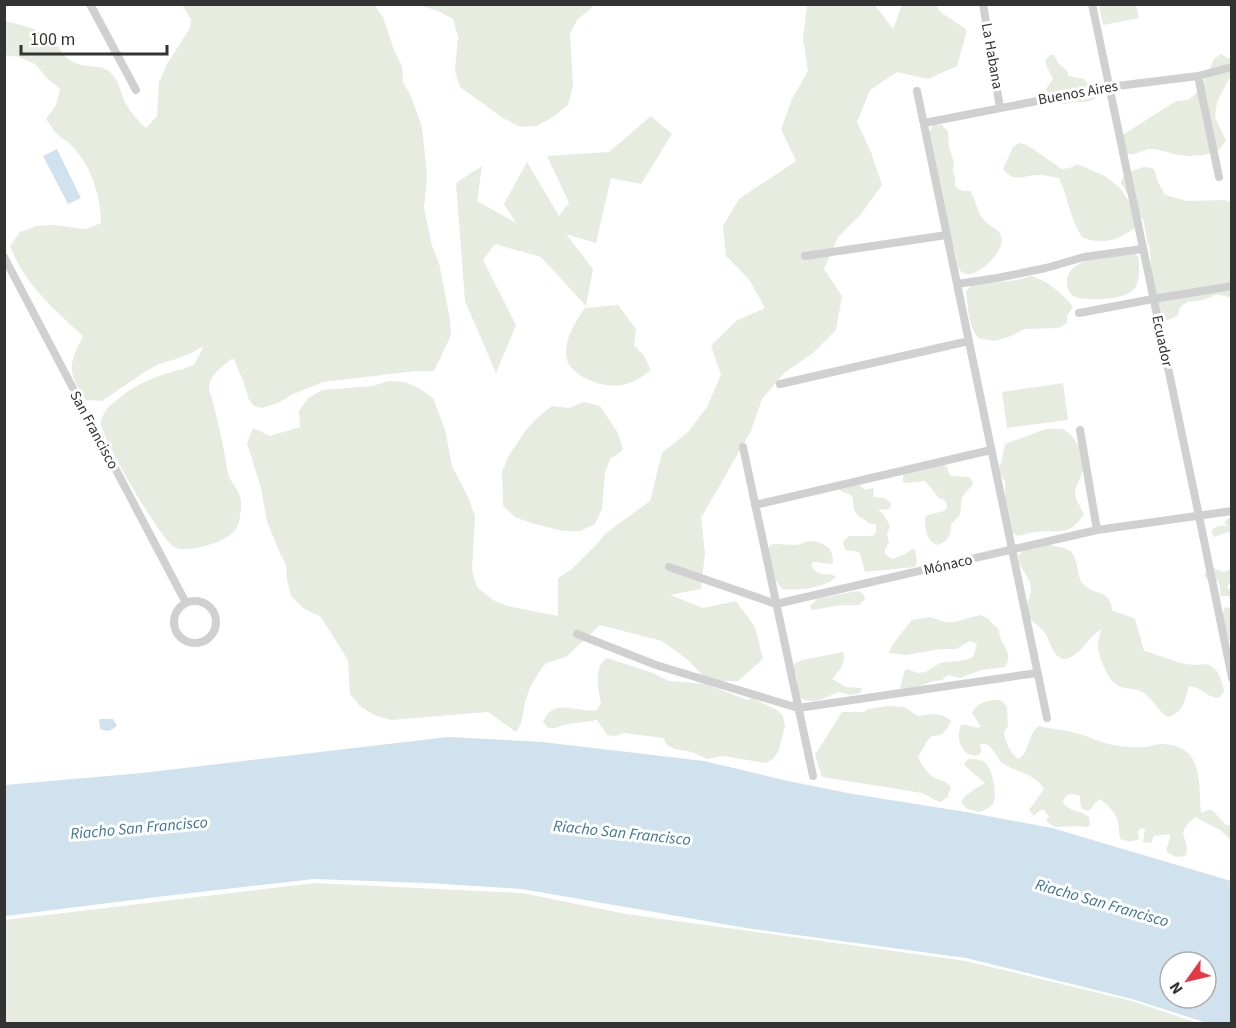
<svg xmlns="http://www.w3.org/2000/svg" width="1236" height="1028" font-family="'Source Sans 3',sans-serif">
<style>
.green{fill:#e6ecdf}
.water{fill:#cfe2ee;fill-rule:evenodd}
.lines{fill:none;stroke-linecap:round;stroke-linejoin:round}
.street{stroke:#d0d0d0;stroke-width:8}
.labels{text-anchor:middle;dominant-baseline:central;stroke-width:6;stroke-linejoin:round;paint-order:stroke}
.street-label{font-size:15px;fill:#333;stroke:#fff}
.water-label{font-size:16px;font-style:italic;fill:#3f7597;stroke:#fff}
</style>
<rect width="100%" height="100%" fill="#fff"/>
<path class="green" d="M182,5h192l9,12 11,33 8,16 1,16 8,14 11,31 5,48 -3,33 8,38 7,17 11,56 1,16 -17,36h-17l-94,11 -30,12 -15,9 -16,5 -8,-2 -5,-6 -5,-17 -10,-24h-3c-10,11 -20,12 -22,30 6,20 11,41 15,62 2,7 2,15 4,22 3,13 14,16 13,33 -1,20 -4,27 -22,35 -12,5 -33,12 -45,6 -12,-6 -73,-109 -73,-124 0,-3 1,-6 3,-9 2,-6 7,-9 12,-13 15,-14 33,-22 52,-28 9,-3 17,-4 26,-8l10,-19 -13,7 -15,6 -17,5 -13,7 -44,30 -16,-1c-19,-29 -18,-33 -3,-64 -30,-28 -58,-51 -73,-90l10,-14 16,-6 17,-1 33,4 15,-6c0,-26 -10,-58 -29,-77 -4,-5 -10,-7 -15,-12 -4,-4 -7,-10 -11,-15l10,-14 4,-16 -14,-12 -11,-13 -16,-7 -14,-2 -1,-34c19,4 36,8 50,22 10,9 9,16 24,21 11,4 25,0 34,10 8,8 9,21 14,30 5,9 12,17 20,24l11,-12 2,-34 8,-18 23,-36 1,-9z
M419,5h176l-18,15 -7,14 3,51 -5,20 -15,12 -16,9 -16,1 -18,-9 -43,-31 -5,-16 3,-34 -5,-18 -15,-8z
M807,5h68l18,24 9,-24h35l2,6 28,19 -10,36 -29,13 -31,-7 -27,18 -13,32 14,30 11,33 -21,29 -23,23 -14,32 18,27 -6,34 -23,23 -29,20 -22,26 -11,32 -50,87 4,35 -4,36 -31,6 33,13 33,-7 19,26 8,32 -25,22h-30l-20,-21 -26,-19 -62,-16 -34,32 -20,6c-8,10 -15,20 -19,33 -5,13 -2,25 -11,36l-28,-20 -97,8 -17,-5 -14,-9 -10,-12 -2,-34 -27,-43 -18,-9 -12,-12 -4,-16 -1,-15 -7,-14 -12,-30 -6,-33 -14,-45 6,-15 17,8 30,-9 -1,-16 9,-13 15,-8 50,-4 15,-5 16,1 15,6 14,10 12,31 7,37 17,33 6,17 -3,54 5,17 16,13 14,6 51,10v-38l14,-9 24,-24 10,-12 44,-32 12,-48 26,-21 19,-25 14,-32 -10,-29 25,-25 29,-13 -16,-29 -23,-23 -3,-30 16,-27 57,-38 -15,-32 11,-30 16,-28 -5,-32z
M1099,5h37l3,13 -36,7z
M1221,54l10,6v15l-14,27 -2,16 11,22c-1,2 -5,7 -6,8 -9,8 -30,9 -41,7 -9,-1 -18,-6 -27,-6 -11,0 -13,7 -27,5l-7,-15 6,-5 52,-33 11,-1 7,-4 13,-21 7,-16z
M1050,55h4l4,8 10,9v4l16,3 12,14 1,4c-7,6 -14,5 -23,5 -3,0 -6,2 -10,2 -8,0 -15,-8 -18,-15l7,-10 -5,-10 -3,-8z
M651,116l21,18 -31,50 -30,-6 -15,65 -30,-9 27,35 -7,37 -45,-49 -46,-13 -12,16 33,65 -20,48 -31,-72 -9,-118 26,-17 -5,35 39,22 -12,-19 23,-42 32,54 10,-13 -22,-47 62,-4z
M933,125h9l6,6 1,16 5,16 -1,9 2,6v8l7,5h8c6,9 7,21 14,29 6,7 18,10 18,20 1,14 -34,49 -44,27 -2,-5 -1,-12 -4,-18 -3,-7 -8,-13 -10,-20 -4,-8 -4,-19 -5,-28 -3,-23 -6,-46 -10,-69z
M1019,143l8,2 35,24 8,-1 7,-4 28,12 15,12 18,27 -3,13c-18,12 -32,18 -53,9 -12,-18 -14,-40 -23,-59 -6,-1 -13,-3 -20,-3 -16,0 -24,9 -36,-6l10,-22z
M1144,167l8,1 3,3 2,9 8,15 22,6 39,-1 5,3 1,69 -3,4 2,5v17l-13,-4 -15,6 -16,2 -7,5 -2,8 -7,4 -9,2 -10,-33 -2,-39 -3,-8 -3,-19 -23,-39c2,-11 14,-13 23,-16z
M1131,251l7,5c2,8 2,24 -3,32 -7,12 -49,14 -62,8 -4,-3 -6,-7 -6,-12 -3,-26 46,-30 64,-33z
M1031,276c14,3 34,19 42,31l-6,9v7l-8,5 -34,1 -14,7 -16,5 -17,-3c-10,-14 -10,-30 -12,-47l6,-6c19,-3 39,-2 59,-9z
M618,305l18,24 -2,16 10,11 7,14c-9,7 -18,13 -29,15 -18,4 -55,-9 -56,-30 -1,-18 10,-34 19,-47z
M1063,383l5,37 -61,8 -5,-36z
M584,402l16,4 18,27 5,17 -13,9 -5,14 -3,36 -7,15 -15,7h-17l-32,-8 -16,-6 -12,-11 -1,-34 6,-15 18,-27 12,-13 14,-11 17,2z
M1046,429h17l7,5 11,15 4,17 -10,24 1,9 8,15c-16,24 -23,15 -47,18 -7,0 -13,3 -19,4l-7,-4 -6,-34v-17l-9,-11 5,-7 4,-19z
M943,465l4,1 2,8 2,2 18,1 3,3 1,4 -11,13 -2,18 -9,9c1,11 -3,18 -14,21 -11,-4 -12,-17 -12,-27l3,-3 16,-4 3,-4 -1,-5 -3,-3 -4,-1 -14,-17 -17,2 -5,-1v-9z
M859,485l6,5 8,-2 1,5 -1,4 12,1 6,5 -1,5 -3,2 -9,-1 6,6 6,11 -3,8 2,8 -4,8v4l7,5 13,-5 6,-4 4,-1 2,14 -2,4 -50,5 -5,-19c-5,-3 -10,-1 -15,-3l-2,-8 6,-6h24l3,-3v-8l-8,-2c-4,-6 -8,-4 -11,-9 -9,-10 4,-18 -15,-22l-2,-3z
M1229,518h2v15l-3,-1 -14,5 -3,-6c4,-5 10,-6 16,-5l-3,-4z
M809,541c14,1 25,6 24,22l-3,1 -13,-2h-4l-2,4c12,15 16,4 25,11 -10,11 -40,14 -54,12l-11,-15 -4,-25 6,-5 24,1z
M1047,544c6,2 17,3 23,7 9,7 6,23 12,32 12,14 28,5 30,27 8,5 15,4 23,9l9,32c17,4 35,14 52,14 5,0 10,-2 15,1 8,4 12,17 13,25l-5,7c-14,-1 -17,-11 -30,-12 -5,15 -5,27 -22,31 -9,-7 -14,-17 -23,-24 -7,-6 -20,-3 -27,-8 -9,-5 -18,-27 -19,-38 0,-6 2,-12 3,-18 -11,7 -17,20 -28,27 -18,11 -21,-12 -28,-23 -5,-6 -11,-11 -18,-16l-1,-9 5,-16 -1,-10 -10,-17 -2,-9 6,-6z
M1213,568l10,4 8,-3v5l-2,4 2,4 -4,5 3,3 1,6h-10l-1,-2v-9l-3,-5h-9l-4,-4 3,-6z
M857,591c5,1 7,3 8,8l-6,6h-17l-30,5 -2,-4 7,-7z
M1225,607l6,1v34c-8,-7 -11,-25 -6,-35z
M980,615l7,3 12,12c0,16 16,21 6,37l-24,3 -21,8 -12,-3 -6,5 -12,2 -21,8 -9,-2 4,-16 3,-3 11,4 8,-1 14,-9 26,-3 7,-3 4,-13 -7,-3 -14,8h-16l-34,6 -17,-2 3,-8 20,-25 18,-3 15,5h10z
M843,652c4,12 -5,19 -11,27l14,8 16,1 -2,5 -9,2 -13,-3c-14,6 -24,14 -40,5 -2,-6 0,-12 -1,-19 -1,-6 -4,-8 -3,-14l8,-4z
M607,658l46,15 16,8 37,3 41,16 5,-2 25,12 6,6 2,10 -7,26 -5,7 -7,4 -43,-7 -16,3 -15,-7 -17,-3 -8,-4 -4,-7 -39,-5 -9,3 -8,-1 -10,-15 -34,5 -7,3h-8l-5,-6c11,-26 33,-8 54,-12l4,-7c-3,-15 -8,-35 6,-45z
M997,700l5,1 5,6 1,19 -4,6c1,10 6,20 14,27 12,-5 8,-23 21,-33 12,3 25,4 37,7 15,4 28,12 44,13 8,1 19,2 27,1 5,-1 9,-3 14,-3 44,1 37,39 40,69l7,-3h4l14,15h5v15l-11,-10 -25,-13c-23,20 -4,19 -9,38 -8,4 -14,1 -20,-4l4,-13v-4l-16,2 -3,7 -8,-1 2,-13 -4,-1 -3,3 1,8c-8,4 -12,2 -19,0 -1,-5 -1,-11 -2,-16 -1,-9 -11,-20 -19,-24l-10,12c-11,-2 -8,-7 -9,-15 -7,-3 -15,-3 -17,6 7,11 16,7 26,15l1,8 -3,2 -9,-1 -23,1 -9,-6 3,-4 -5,-7h-4l-6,6 -5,-6 15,-21c-10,-16 -26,-16 -40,-25 -9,-6 -11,-23 -24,-20l1,8 -2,3c-17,4 -24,-16 -18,-30 7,-2 12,4 20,2l-9,-14c5,-10 15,-13 25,-13z
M887,706l17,1 14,9c13,-2 23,-4 33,5l-4,8 -6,6 -9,1 -5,5 -9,16c3,7 9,16 15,20 7,4 12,3 18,10l-3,8 1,3 -2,-1 -6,5 -4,-1 -15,-8 -100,-16 -7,-22 27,-43h22l4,-3z
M969,759c4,0 10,0 14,2 9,4 16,36 9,44 -3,3 -8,5 -12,7l-13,-3 -6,-7 5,-7 19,-12 -21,-18 2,-4z
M315,883l207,10 104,21 340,47 166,40 66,22h-1193v-103z"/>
<path class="water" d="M57,149l24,49 -13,6 -25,-48z
M99,719h14l4,7c-6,5 -10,6 -17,3z
M448,737l94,5 162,19 84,20 65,13 113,18 86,16 179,53v142h-24l-75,-24 -166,-41 -220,-30 -224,-39 -95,-6 -113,-4 -149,17 -160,20v-131l137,-12zM1170,962h36v36h-36z"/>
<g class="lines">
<path class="street" d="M90,4l46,86
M983,4l17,104
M1092,4l107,512 33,162
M1198,76l21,101
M917,91l130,627
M924,123l185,-36 89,-11 34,-9
M805,256l142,-21
M4,257l182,346
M957,284l40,-6 49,-10 38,-11 58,-8
M1079,313l74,-14 79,-13
M780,384l189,-43
M1080,430l17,100
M743,447l70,329
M755,505l236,-55
M669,567l107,37 321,-74 135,-19
M174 622a21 21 0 1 1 42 0a21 21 0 1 1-42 0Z
M577,634l79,31 142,43 239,-35"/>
</g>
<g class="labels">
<g class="street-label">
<text transform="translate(992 56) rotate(80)">La Habana</text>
<text transform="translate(1078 93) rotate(-10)">Buenos Aires</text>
<text transform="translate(1162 341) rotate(78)">Ecuador</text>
<text transform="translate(94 430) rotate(62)">San Francisco</text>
<text transform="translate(948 565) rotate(-13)">Mónaco</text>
</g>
<g class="water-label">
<text transform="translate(139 828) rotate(-5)">Riacho San Francisco</text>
<text transform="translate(622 833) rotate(6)">Riacho San Francisco</text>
<text transform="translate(1102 903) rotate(16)">Riacho San Francisco</text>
</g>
</g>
<rect width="1236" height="1028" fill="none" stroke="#333333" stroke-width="12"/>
<g transform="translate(1188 980) rotate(236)"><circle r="28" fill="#ffffff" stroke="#adadad" stroke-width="1.5"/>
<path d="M0-4.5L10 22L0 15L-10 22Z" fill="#e63946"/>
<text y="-9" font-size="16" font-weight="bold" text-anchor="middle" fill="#333333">N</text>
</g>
<path d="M21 45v9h146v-9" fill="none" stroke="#333333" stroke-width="3"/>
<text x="30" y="45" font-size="18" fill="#333333" stroke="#ffffff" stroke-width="4.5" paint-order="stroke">100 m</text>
</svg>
